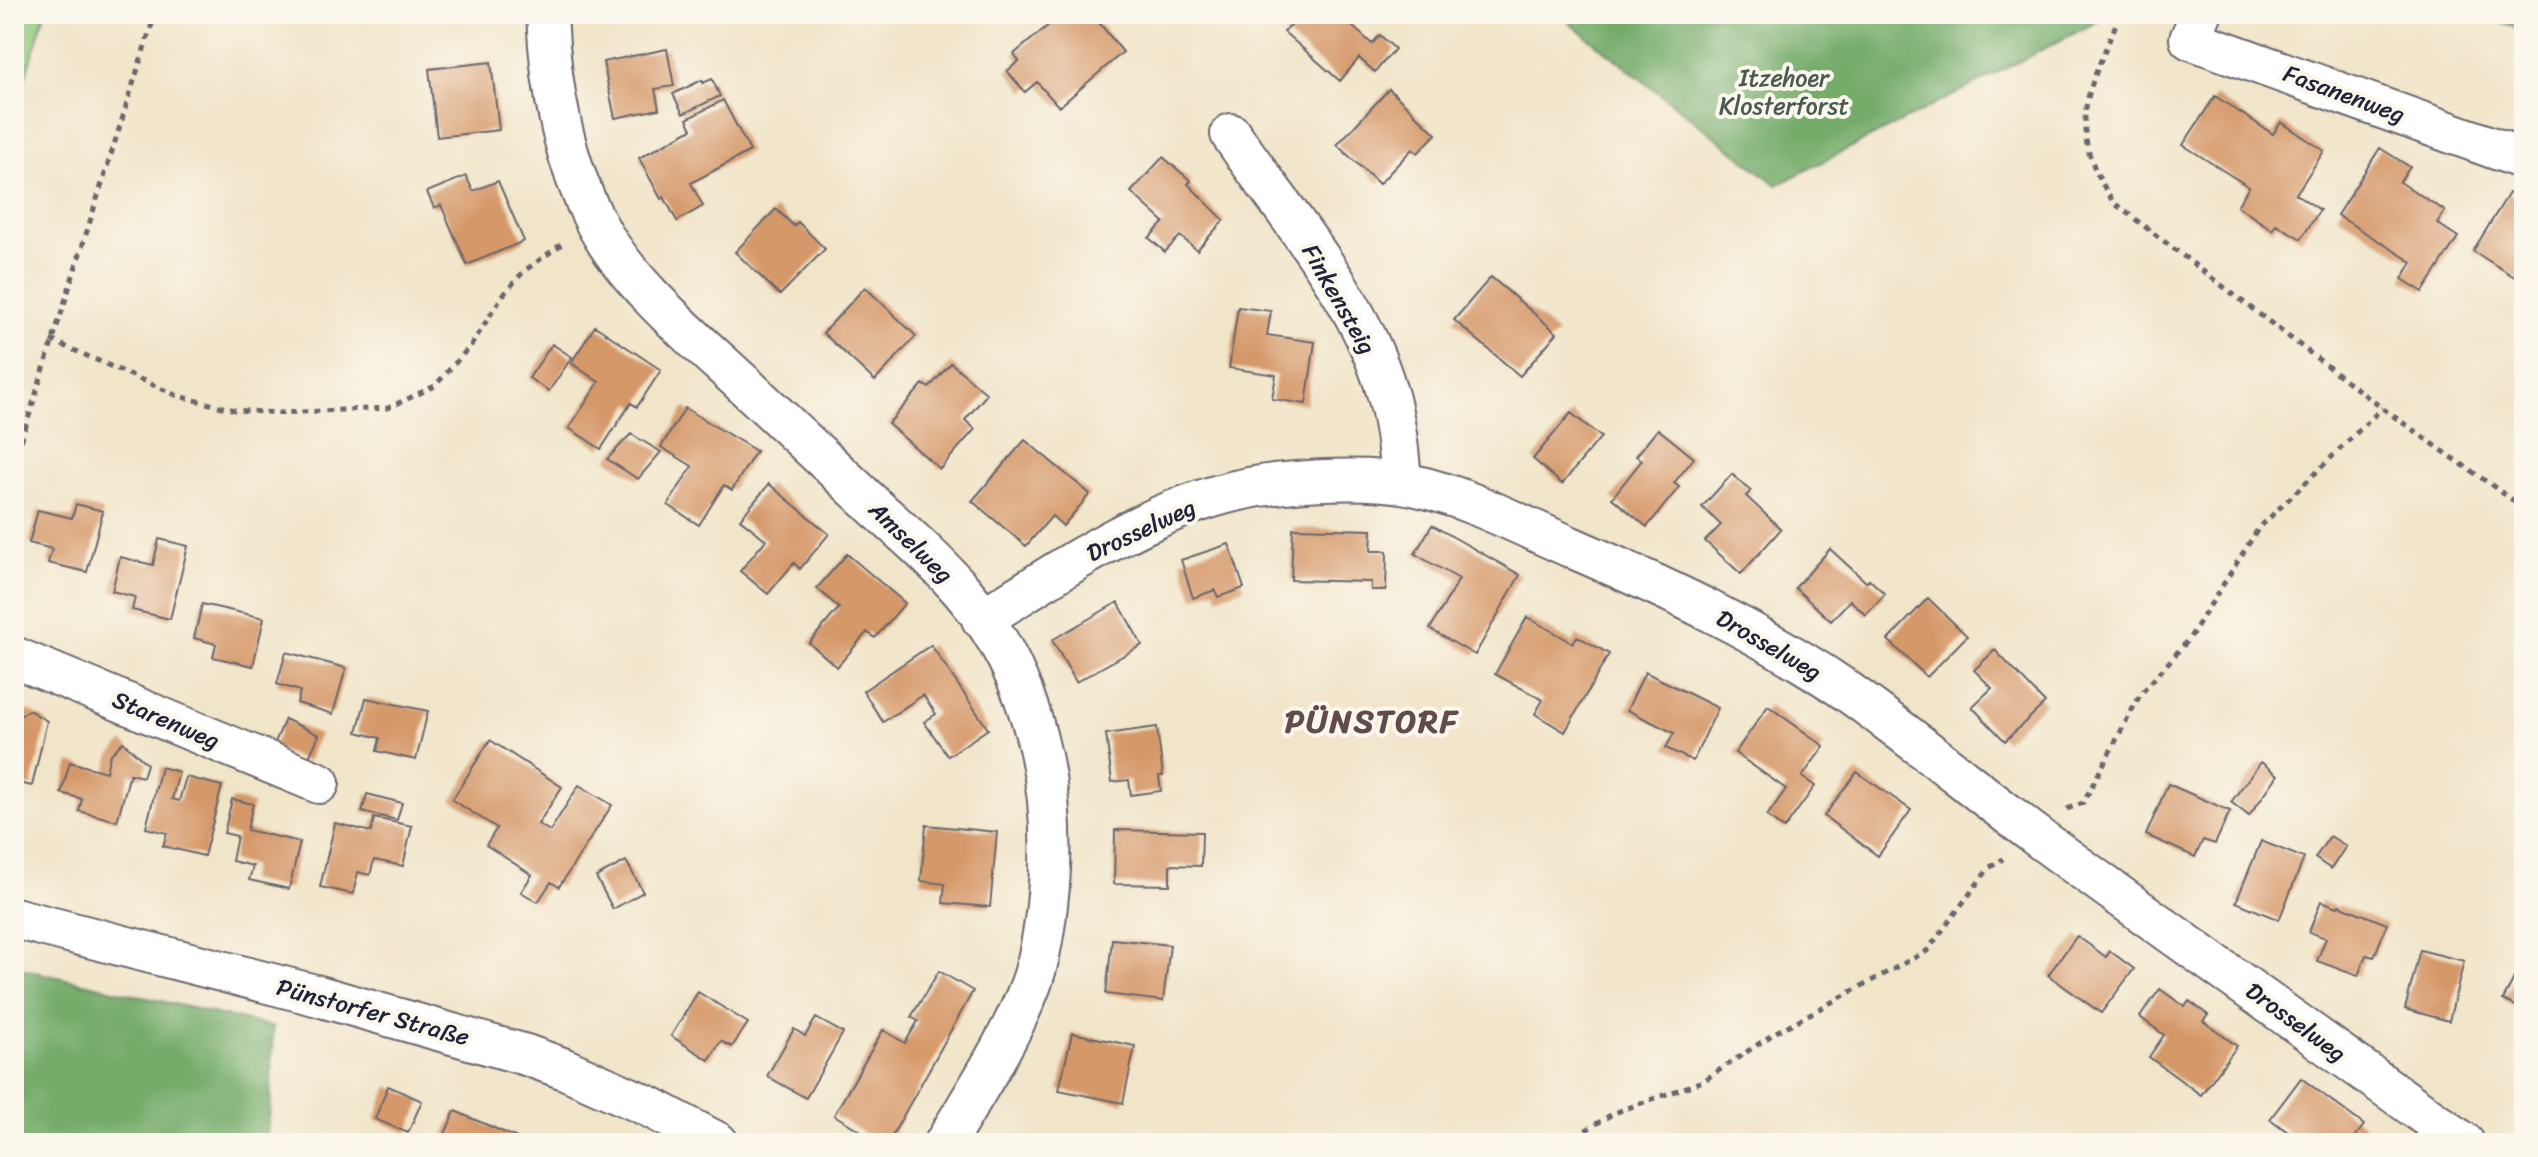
<svg xmlns="http://www.w3.org/2000/svg" width="2538" height="1157" font-family="Sriracha,sans-serif">
<style>
.green{fill:#90c87b;stroke:#59755b;stroke-width:2}
.forest{fill:#74ac6b;stroke:#4b6753;stroke-width:2}
.building{fill:#d59869}
.lines{fill:none;stroke-linecap:round;stroke-linejoin:round}
.minor-casing{stroke:#6a666d;stroke-width:44}
.path{stroke:#6a666d;stroke-width:5;stroke-dasharray:6 6;stroke-linecap:butt}
.minor{stroke:#fff;stroke-width:40}
.labels{text-anchor:middle;dominant-baseline:central;stroke-width:8;stroke-linejoin:round;paint-order:stroke}
.park-label{font-size:24px;fill:#485c51;stroke:#fbf7ec}
.street-label{font-size:24px;fill:#22223b;stroke:#fbf7ec}
.district-label{font-size:32px;font-weight:bold;letter-spacing:2px;fill:#614b4b;stroke:#fbf7ec}
</style>
<rect width="100%" height="100%" fill="#fbf7ec"/>
<filter id="ink" filterUnits="userSpaceOnUse"><feTurbulence type="fractalNoise" baseFrequency=".0125" numOctaves="2"/><feDisplacementMap in="SourceGraphic" scale="16" xChannelSelector="R" yChannelSelector="G"/><feConvolveMatrix kernelMatrix="1 2 1 2 8 2 1 2 1" color-interpolation-filters="sRGB"/></filter>
<filter id="wash" filterUnits="userSpaceOnUse"><feTurbulence type="fractalNoise" baseFrequency=".006" numOctaves="4" result="noise"/><feDisplacementMap in="SourceGraphic" scale="32" xChannelSelector="R" yChannelSelector="G"/><feGaussianBlur stdDeviation="1.8" result="paint"/><feColorMatrix in="noise" values="0 0 0 0 0 0 0 0 0 0 0 0 0 0 0 0 0 1.4 0 .05"/><feComposite in="paint" operator="in"/></filter>
<g filter="url(#wash)">
<rect width="100%" height="100%" fill="#f1e5c9"/>
<path class="green" d="M14,14h31l-31,99z"/>
<path class="forest" d="M1558,14h554l-335,171z
M2479,14h45v16z
M14,967l259,60 -3,84 -5,32h-251z"/>
<g id="blocks">
<path class="building" d="M1054,14h38l31,38 -64,55 -22,-25 -12,10 -18,-21 12,-10 -5,-7 43,-36z
M1301,14h38l33,30 8,-9 15,14 -20,23 -16,-14 -19,23 -56,-49z
M667,49l7,37 -19,3 4,20 -44,9 -12,-56z
M491,62l8,68 -62,7 -8,-68z
M712,79l8,17 -37,18 -10,-20 29,-14 1,3z
M1389,89l47,45 -18,19 -6,-4 -33,35 -42,-39z
M2215,96l58,38 8,-12 43,29 -28,43 24,16 -19,29 -25,-15 -3,6 -36,-24 12,-19 -66,-42z
M723,100l27,51 -59,32 12,23 -26,15 -13,-24 -3,2 -22,-41 53,-29 -5,-10z
M2380,148l30,19 -10,15 45,29 -8,12 21,14 -35,55 -21,-13 10,-17 -75,-47z
M1163,157l28,24 -3,3 36,36 -27,30 -17,-14 -15,16 -16,-14 15,-16 -33,-30z
M466,176l7,15 25,-10 26,60 -57,24 -26,-60 -7,3 -7,-16z
M2509,193l15,9v81l-51,-32z
M776,209l18,17 4,-4 27,27 -45,46 -45,-43z
M1491,277l66,56 -37,43 -66,-56z
M865,287l51,49 -41,45 -52,-48z
M1238,307l33,4 -4,24 48,7 -9,62 -34,-5 4,-24 -47,-7z
M595,326l66,44 -24,37 -6,-4 -30,46 -32,-21 30,-46 -28,-19z
M552,344l20,13 -23,34 -20,-13z
M951,363l36,31 -22,26 10,9 -35,40 -52,-45 35,-40 6,4z
M685,408l71,43 -24,39 -8,-5 -25,40 -31,-20 24,-39 -31,-19z
M1571,413l30,24 -39,47 -29,-25z
M1658,429l36,29 -20,25 5,4 -32,40 -35,-29 30,-38 -6,-4z
M631,434l30,18 -23,27 -31,-20z
M1025,440l65,54 -27,32 -11,-10 -26,30 -54,-45z
M1732,474l19,17 -5,5 35,33 -40,45 -36,-33 16,-16 -19,-18z
M769,484l60,50 -29,35 -6,-6 -26,31 -28,-23 26,-31 -26,-21z
M76,504l27,7 -16,61 -39,-9 4,-14 -23,-6 9,-33 34,8z
M1432,525l88,50 -45,80 -45,-26 29,-50 -44,-25z
M1293,528l79,2 -1,21h16l-1,39h-15v-8l-80,-2z
M159,539l29,7 -18,73 -38,-9 3,-13 -23,-6 8,-34 33,8z
M1229,544l15,44 -26,9 -3,-7 -22,8 -12,-38z
M1830,549l36,33 3,-3 16,15 -19,21 -16,-15 -19,21 -36,-33z
M847,554l58,49 -30,35 -8,-6 -30,35 -28,-24 30,-35 -22,-20z
M1928,598l39,38 -40,41 -39,-37z
M1118,602l24,43 -66,37 -24,-42z
M202,604l62,14 -11,48 -40,-9 3,-13 -22,-6z
M1527,617l46,26 4,-7 32,18 -44,78 -30,-18 8,-14 -48,-26z
M931,645l57,84 -40,27 -24,-34 12,-8 -13,-19 -40,27 -20,-31z
M1995,650l50,53 -40,38 -33,-34 20,-19 -18,-18z
M286,652l60,16 -13,46 -36,-11 3,-12 -23,-7z
M1645,672l73,36 -25,53 -27,-13 8,-15 -47,-23z
M366,698l62,13 -12,49 -39,-9 3,-13 -23,-6z
M1768,706l56,40 -22,31 13,9 -31,43 -17,-13 19,-27 -51,-36z
M29,710l18,11 -15,65 -18,-4v-62z
M285,719l34,16 -12,27 -34,-15z
M1157,727l6,49h-4l2,15 -30,4 -2,-15 -17,2 -6,-48z
M490,740l72,47 -24,37 12,7 29,-46 33,20 -53,82 -8,-5 -13,20 -17,-10 11,-17 -46,-30 11,-17 -45,-28z
M123,742l24,22 -4,13 -13,-3 -13,47 -38,-10 3,-12 -21,-6 9,-31 36,10 4,-17z
M2261,762l17,13 -29,41 -18,-14z
M161,767l18,5 -7,27 7,2 7,-24 36,9 -18,70 -41,-10 4,-13 -21,-5z
M1857,772l54,38 -33,46 -54,-40z
M2168,784l62,27 -15,33 -12,-4 -8,17 -49,-22z
M367,794l35,9 -5,17 -35,-8z
M232,799l21,5 -6,26 53,12 -11,47 -40,-9 4,-14 -21,-5 5,-25 -13,-3z
M374,818l38,8 -9,40 -29,-6 -4,15 -12,-3 -5,22 -33,-7 15,-64 36,9z
M926,825l71,7 -7,75 -47,-4 2,-19 -24,-3z
M1115,830l87,2 -1,34 -31,-1v20l-56,-1z
M2330,836l16,10 -15,23 -16,-11z
M2261,841l43,17 -25,62 -43,-18z
M626,861l17,31 -30,17 -17,-32z
M2321,901l17,6 1,-2 48,19 -13,33 -8,-2 -8,21 -41,-15 9,-23 -17,-6z
M2077,936l29,21 4,-6 24,18 -33,44 -53,-38z
M1112,939l58,6 -7,56 -57,-7z
M2420,950l44,11 -15,60 -44,-12z
M2524,958v52l-21,-10z
M939,971l34,20 -85,152h-7l-47,-28 49,-85 22,13 13,-22 -7,-4z
M2160,989l25,18 4,-6 19,14 -5,6 34,25 -36,49 -52,-38 15,-22 -24,-18z
M698,992l50,31 -16,24 -11,-6 -12,19 -38,-24z
M816,1018l27,15 -37,65 -39,-22 27,-47 11,7z
M1072,1033l63,13 -12,57 -64,-13z
M2301,1078l63,47 -13,18h-59l4,-5 -26,-19z
M388,1086l34,15 -14,32 -33,-14z
M455,1111l62,27 -3,5h-73z"/>
</g>
</g>
<g filter="url(#ink)">
<use href="#blocks" fill-opacity="0" stroke="#6a666d" stroke-width="2"/>
<g class="lines">
<g class="minor-casing">
<path id="minor" d="M547,14c3,71 15,143 48,207 32,64 106,123 158,172 41,38 81,76 122,114 30,27 61,54 87,84 74,85 98,205 85,314 -3,27 -7,54 -16,79 -21,56 -56,108 -86,159
M2201,14l-11,25 334,120
M1231,134c55,82 128,161 156,258 9,30 12,60 14,91
M982,619c94,-58 189,-127 303,-136 41,-4 87,-6 128,2 55,12 109,41 160,63 95,41 188,84 274,143 65,46 127,98 191,146 141,103 284,203 426,306
M14,657l305,126
M14,918l301,77 211,60 39,14 83,37 70,37"/>
</g>
<path class="path" d="M2120,14c-31,79 -58,110 -6,189l268,205 142,100
M51,340l127,56 57,14 43,3 110,-5 47,-22 37,-42 31,-49 21,-24 38,-27
M14,464l141,-450
M2067,809l16,-6 57,-108 49,-56 69,-110 124,-121
M1565,1143l49,-30 89,-32 75,-50 149,-80 62,-83 14,-9"/>
<use href="#minor" class="minor"/>
</g>
</g>
<g class="labels">
<g class="park-label">
<text x="1784" y="78">Itzehoer<tspan x="1784" dy="28">Klosterforst</tspan></text>
</g>
<g class="street-label">
<text transform="translate(2344 94) rotate(20)">Fasanenweg</text>
<text transform="translate(1339 299) rotate(60)">Finkensteig</text>
<text transform="translate(1141 530) rotate(-25)">Drosselweg</text>
<text transform="translate(911 542) rotate(44)">Amselweg</text>
<text transform="translate(1769 645) rotate(30)">Drosselweg</text>
<text transform="translate(166 720) rotate(23)">Starenweg</text>
<text transform="translate(373 1012) rotate(15)">Pünstorfer Straße</text>
<text transform="translate(2296 1022) rotate(36)">Drosselweg</text>
</g>
<g class="district-label">
<text x="1372" y="721">PÜNSTORF</text>
</g>
</g>
<rect width="2538" height="1157" fill="none" stroke="#fbf7ec" stroke-width="48"/>
</svg>
